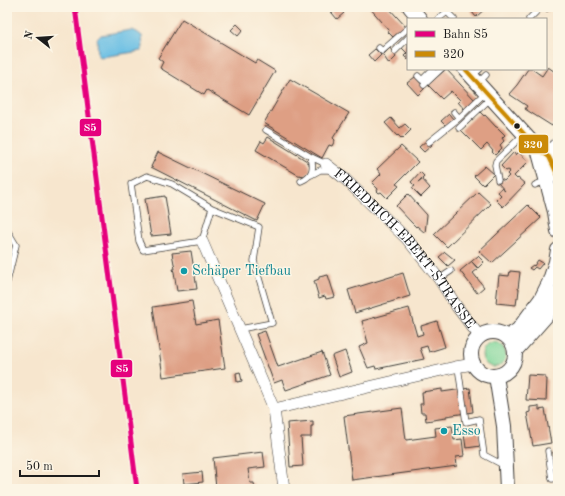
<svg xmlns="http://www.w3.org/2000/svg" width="565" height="496" font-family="'Old Standard TT',serif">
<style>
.green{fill:#80d79b;stroke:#4e7a5c}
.water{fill:#67bee4;stroke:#426d80}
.building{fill:#de9f84}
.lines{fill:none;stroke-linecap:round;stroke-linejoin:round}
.service-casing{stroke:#3d3a37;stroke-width:7}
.minor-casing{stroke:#3d3a37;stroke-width:12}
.tertiary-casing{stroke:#3d3a37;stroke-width:16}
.service{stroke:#fff;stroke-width:5.5}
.minor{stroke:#fff;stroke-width:11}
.tertiary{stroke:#fff;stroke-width:14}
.bus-1-casing{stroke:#fcf5e5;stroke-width:7}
.bus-1{stroke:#cb8a06;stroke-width:4}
.rail-1-casing{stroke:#fcf5e5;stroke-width:8}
.rail-1{stroke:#e5007d;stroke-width:5}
.bus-dot{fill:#1c1c1c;stroke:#fcf5e5;stroke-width:1.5}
.culture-dot{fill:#0f9aa8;stroke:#fcf5e5;stroke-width:1.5}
.labels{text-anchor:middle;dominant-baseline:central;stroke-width:3;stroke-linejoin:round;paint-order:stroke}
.street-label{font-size:14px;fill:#1c1c1c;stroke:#fcf5e5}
.culture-label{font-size:14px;fill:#0d838f;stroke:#fcf5e5;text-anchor:start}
.line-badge{stroke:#fcf5e5;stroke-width:1.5}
.badge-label{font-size:11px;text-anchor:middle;font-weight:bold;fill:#fff}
</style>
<rect width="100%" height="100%" fill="#fcf5e5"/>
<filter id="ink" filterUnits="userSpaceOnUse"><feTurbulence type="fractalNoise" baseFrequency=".025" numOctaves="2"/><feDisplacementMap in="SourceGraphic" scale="8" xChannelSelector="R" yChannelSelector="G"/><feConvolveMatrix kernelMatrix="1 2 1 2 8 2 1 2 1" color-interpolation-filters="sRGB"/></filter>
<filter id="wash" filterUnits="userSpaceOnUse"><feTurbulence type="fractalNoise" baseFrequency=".012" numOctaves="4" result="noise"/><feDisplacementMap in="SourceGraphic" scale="16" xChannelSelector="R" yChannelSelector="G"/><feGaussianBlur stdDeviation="0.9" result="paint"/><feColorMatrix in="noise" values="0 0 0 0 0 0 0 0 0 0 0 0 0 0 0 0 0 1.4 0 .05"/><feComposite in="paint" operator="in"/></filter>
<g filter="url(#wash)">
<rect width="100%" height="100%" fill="#f7e6ce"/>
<path class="green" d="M482 355a12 12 0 1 1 24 0a12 12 0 1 1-24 0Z"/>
<path class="water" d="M131,30l6,2 5,4 1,11 -2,4 -39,6 -4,-1 -1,-17 4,-4z"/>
<g id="blocks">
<path class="building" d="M327,7h12l5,6 -7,6z
M369,7h19l18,20 -13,10 -5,-5 1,-2z
M468,7h19l-11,10z
M542,7h16v3l-1,1 -6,-3 -4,4z
M182,19l73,44 2,-3 18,11 -26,44 -42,-25 -3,5 -44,-27 3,-6 -5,-4z
M237,24l6,6 -5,6 -7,-6z
M408,42v18l-4,-4 3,-3 -5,-5z
M390,48l6,9 -7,7 -6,-9z
M375,49l6,6 -7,7 -6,-7z
M548,67l10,7v43l-6,9 -27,-17 2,-3 -18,-12 8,-9 11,-16h4l10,7z
M446,69l29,31 -11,9 -6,-7 2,-2 -9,-9 -9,8 -14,-14z
M415,77l10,11 -7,7 -11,-12z
M290,79l59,34 -16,25 2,2 -3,6 -3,-1 -7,13 -58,-35z
M480,112l4,4 1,-1 11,12h1l8,8 -3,3 2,3 -4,4 2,3 -7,7 -3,-3 1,-1 -6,-7 -6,6 -20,-20z
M449,114l4,5 -7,7 -5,-5z
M391,118l9,10 5,-4 6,6 -9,9 -4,-4 -1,1 -12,-13z
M268,137l39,24 3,5v6l-5,4 -7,-1 -42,-25 5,-9 3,2z
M427,140l5,5 -8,7 -5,-5z
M401,146l17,16 -22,22 3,2 -12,12 -6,-6 -2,1 -2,-2 1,-2 -6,-6 9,-9 -4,-5z
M158,152l107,52 -8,17 -106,-54z
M514,152l2,3 3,-3 9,10 -14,14 3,3 1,-1 7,6 -22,23 -7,-7 5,-5 -3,-3 3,-4 4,3 -7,-8 3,-4 3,2 5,-5 -2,-2 3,-3 -2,-1 -2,1 -5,-5z
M485,166l9,8 -11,11 -9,-9z
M420,172l4,4 -6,6 4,-3 8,9 -9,9 -9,-9 3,-2 -4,-4z
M478,192l13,12 -44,43 -13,-13z
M408,194l19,21 -2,18 -8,-7 -1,1 -5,-5 -15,-16z
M165,196l6,38 -20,2 -6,-37z
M528,205l13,13 -49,45 -13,-12z
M191,251l6,38 -20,2 -3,-19 -1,-3h2l-3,-16z
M445,252l10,8 -7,6 -9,-9z
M478,256l6,6 -6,6 -6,-6 6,7 -5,4 11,14 -7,6 -17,-22z
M538,260l5,3 -5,6 -3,-2 -3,3 -3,-2 4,-3 1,1z
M510,271l10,1 -2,17h1l-1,9h-1l-1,7 -20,-2 3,-28 10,1z
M403,273l7,23 -55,17 -7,-23z
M328,275l7,22 -9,2 -1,-3 -6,2 -5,-17 5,-2v-2z
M192,301l4,23 22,-4 7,48 -62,9 -10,-70z
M409,308l8,28 6,-2 -2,-8 16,-5 8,26 -16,5 -2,-6 -7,2 4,11 -48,10 -1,-3 -7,2 -9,-21 9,-4 -6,-22z
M265,331l13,36 44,-15 8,23 -44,15 -4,-10 -8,3 -18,-49z
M345,351l7,21 -13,5 -7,-21z
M240,372l2,9 -5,1 -1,-9z
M528,375l17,1v3h2l-1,22 -20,-1z
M470,388l3,24 -27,4v2l-20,3 -1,-8h-4l-1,-9h3l-1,-12 20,-3v3z
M539,406v4l6,-1 6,34 -18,3 -6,-33 3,-1v-5z
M402,408l4,32 30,-4 -1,-8 17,-2 2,14 8,-1 2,17 -8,1 1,9 -105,14 -8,-64z
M313,421v5h-2v11h-10l2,29 -13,1 -3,-44z
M479,431l2,15 -15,2 -2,-14z
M558,451v18l-2,1 -3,-18z
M263,452l2,15 -17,2 2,14h4l1,6h-32l-1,-2 -6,1 -3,-30z
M202,472l1,10 -19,2 -1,-10z"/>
</g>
</g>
<g filter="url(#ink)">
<use href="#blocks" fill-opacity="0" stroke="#3d3a37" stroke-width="1"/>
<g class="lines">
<g class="service-casing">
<path id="service" d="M438,19l9,-7 7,7
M529,19l9,-9
M379,48l3,3 26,-23
M395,51l13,-13
M418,76l4,4 11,-11
M472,76l8,-7
M478,83l8,-8
M424,85l17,-16
M454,112l5,6
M459,128l32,-30
M266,130l45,27c3,11 2,19 -10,24
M429,142l30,-24 27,-26
M311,157l15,7 1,-1
M311,175l9,-5h11
M147,176l25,8 40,24 -10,33 -59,9 -4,-9 -8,-57z
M498,180l-3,-15 1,-4 28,-27
M535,185l10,-4
M212,208l47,19 -5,34 18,62 -32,6
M7,230l9,15 -9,37
M439,279l12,-8
M458,367l8,55 13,-3 5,36 21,11
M548,451l4,28 6,-1"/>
</g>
<g class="minor-casing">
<g id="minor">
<path d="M538,149l14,-1 6,-6"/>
<path id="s1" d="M326,164l19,15 62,60 32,40 18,28 23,30"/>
<path d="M202,241l72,168"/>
<path d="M284,489l-10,-80 181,-42 19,-3"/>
</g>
</g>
<g class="tertiary-casing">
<path id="tertiary" d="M410,7l10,12
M465,69l73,80 11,8 9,19
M538,149l17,63 3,19
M471 354a22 22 0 1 1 44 0a22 22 0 1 1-44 0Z
M507,337l11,-7 23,-31 8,-16 7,-21 2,-12
M515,351l31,-35 12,-22
M496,376l8,50 3,63"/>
</g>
<use href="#service" class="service"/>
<use href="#minor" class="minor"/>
<use href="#tertiary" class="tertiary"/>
<g class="bus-1-casing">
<path id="bus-1" d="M465,69l73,80 11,8 9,19"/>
</g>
<use href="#bus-1" class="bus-1"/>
<g class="rail-1-casing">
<path id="rail-1" d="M75,7l62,482"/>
</g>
<use href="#rail-1" class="rail-1"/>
</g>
</g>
<circle class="bus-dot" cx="517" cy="126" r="3.5"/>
<g class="culture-dot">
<circle cx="184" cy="271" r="4"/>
<circle cx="444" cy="431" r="4"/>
</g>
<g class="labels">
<g class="street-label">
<text stroke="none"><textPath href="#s1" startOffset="116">FRIEDRICH-EBERT-STRASSE</textPath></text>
</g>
<g class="culture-label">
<text x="192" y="271">Schäper Tiefbau</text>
<text x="452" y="431">Esso</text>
</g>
</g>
<g class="line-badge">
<rect x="79" y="118" width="23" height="19" rx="4" fill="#e5007d"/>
<rect x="518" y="134" width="31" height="20" rx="4" fill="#cb8a06"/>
<rect x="110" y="359" width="23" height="19" rx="4" fill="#e5007d"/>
</g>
<g class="badge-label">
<text x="90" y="131">S5</text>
<text x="533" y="148">320</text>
<text x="122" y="372">S5</text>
</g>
<rect width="565" height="496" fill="none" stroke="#fcf5e5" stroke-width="24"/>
<rect x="407" y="18" width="140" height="52" fill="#fcf5e5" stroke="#a29e95"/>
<rect x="415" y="31" width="20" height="6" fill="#e5007d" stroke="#a29e95"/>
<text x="443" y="38" font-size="12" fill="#1c1c1c">Bahn S5</text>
<rect x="415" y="51" width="20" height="6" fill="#cb8a06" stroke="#a29e95"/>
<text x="443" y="58" font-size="12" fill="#1c1c1c">320</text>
<g transform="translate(38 38) rotate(287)" stroke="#fcf5e5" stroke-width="3" paint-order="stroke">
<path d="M0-3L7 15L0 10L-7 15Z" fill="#1c1c1c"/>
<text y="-6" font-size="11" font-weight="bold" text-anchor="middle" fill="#1c1c1c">N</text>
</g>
<path d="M20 470v6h79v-6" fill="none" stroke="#1c1c1c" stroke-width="2"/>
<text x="26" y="470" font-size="12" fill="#1c1c1c" stroke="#fcf5e5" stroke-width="3" paint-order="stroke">50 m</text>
</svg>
